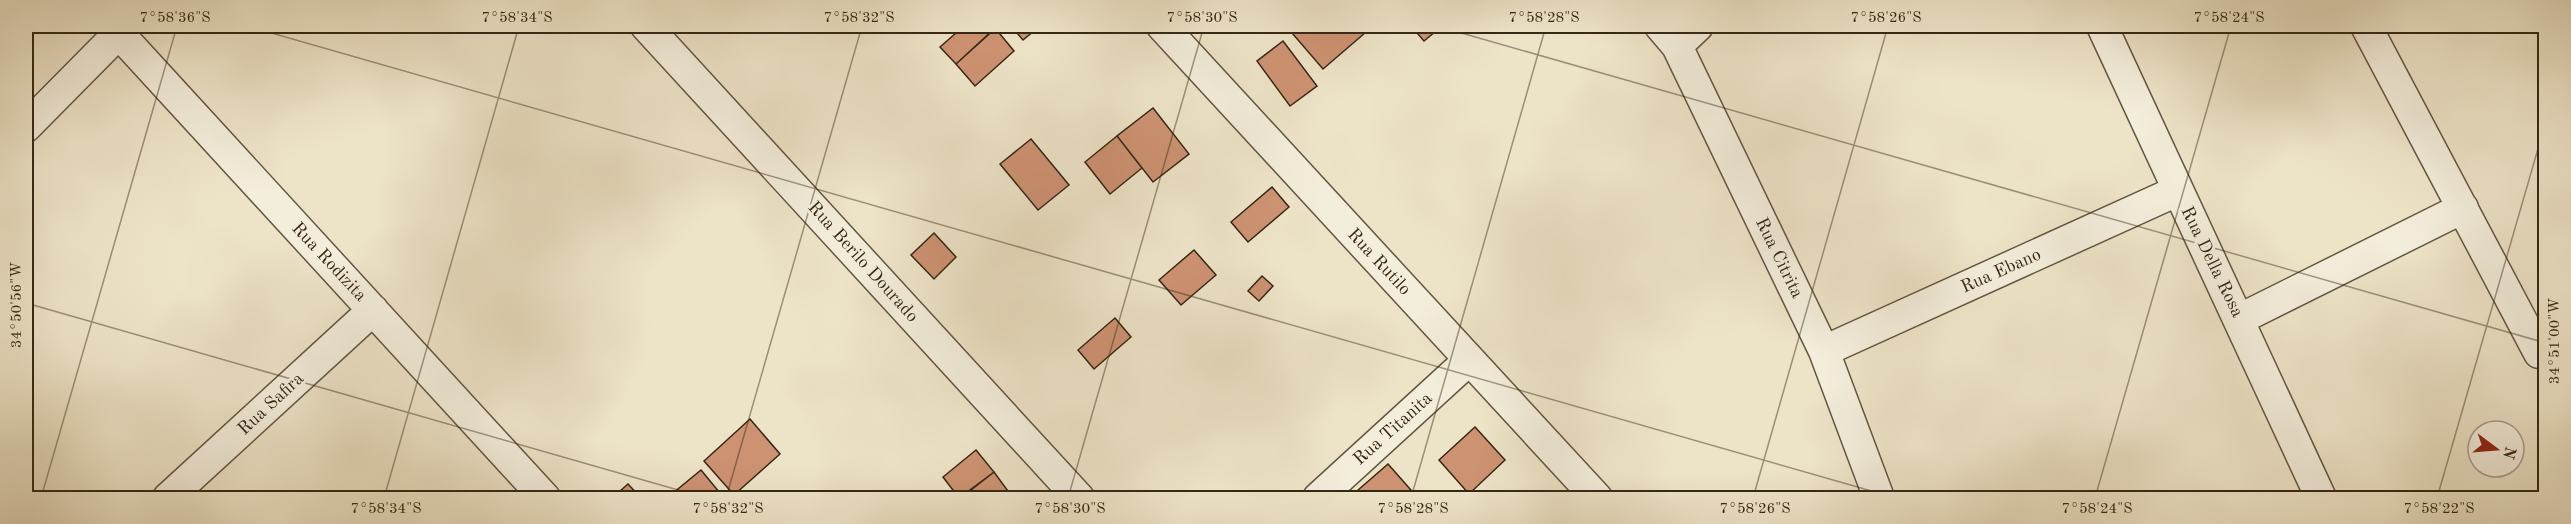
<svg xmlns="http://www.w3.org/2000/svg" width="2571" height="524" font-family="'Old Standard TT',serif">
<style>
.building{fill:#cd9272;stroke:#362715;stroke-width:1.5}
.lines{fill:none;stroke-linecap:round;stroke-linejoin:round}
.street-casing{stroke:#645642;stroke-width:33}
.street{stroke:#f3eddb;stroke-width:30}
.ticks{fill:none;stroke:#362715;stroke-width:1.5;stroke-opacity:0.45}
.labels{text-anchor:middle;dominant-baseline:central;stroke-width:6;stroke-linejoin:round;paint-order:stroke}
.street-label{font-size:18px;fill:#362715;stroke:#f3eddb}
.neatline{fill:none;stroke:#362715;stroke-width:2}
.ticks-label{font-size:15px;text-anchor:middle;fill:#362715}
</style>
<rect width="100%" height="100%" fill="#ede3c7"/>
<filter id="stains"><feTurbulence type="fractalNoise" baseFrequency=".00333" numOctaves="4"/><feColorMatrix values="0 0 0 0 .2 0 0 0 0 .09 0 0 0 0 .02 0 0 0 .5 -.17"/></filter>
<radialGradient id="worn" r=".72"><stop offset=".6" stop-color="#630" stop-opacity="0"/><stop offset="1" stop-color="#630" stop-opacity=".3"/></radialGradient>
<path class="building" d="M964,26h34l-42,38 -16,-17z
M1011,26h29l-17,14z
M1286,26h87l-50,43z
M1411,26h31l-18,15z
M995,28l19,23 -39,35 -19,-22z
M1283,41l34,45 -27,20 -33,-45z
M1153,108l36,46 -36,28 -36,-46z
M1117,136l25,32 -32,26 -25,-32z
M1031,139l38,46 -31,25 -38,-46z
M1272,187l17,20 -41,35 -17,-20z
M934,233l22,24 -22,22 -23,-24z
M1194,250l22,25 -35,30 -22,-25z
M1262,276l11,10 -14,15 -11,-10z
M1115,318l16,19 -37,32 -16,-19z
M750,419l30,35 -46,41 -30,-34z
M1475,427l30,33 -36,34 -30,-34z
M976,450l18,22 -35,26 -16,-21z
M1388,464l30,34h-66l-2,-1z
M701,470l23,28h-57z
M994,472l19,26h-52z
M628,484l13,14h-29z"/>
<g class="lines">
<g class="street-casing">
<path id="street" d="M112,26l433,472
M646,26l433,472
M1162,26l435,472
M1660,26l17,20 147,305 55,147
M2102,26l219,472
M2366,26l173,327
M1677,46l21,-20
M26,127l93,-94
M2240,319l223,-111
M1824,351l353,-160
M168,498l205,-188
M1318,498l151,-138"/>
</g>
<use href="#street" class="street"/>
</g>
<path class="ticks" d="M247,26l1649,472M1437,26l1109,317M26,303l680,195M41,498l136,-472M384,498l135,-472M726,498l136,-472M1068,498l136,-472M1411,498l135,-472M1753,498l135,-472M2095,498l136,-472M2437,498l109,-377"/>
<g class="labels">
<g class="street-label">
<text transform="translate(1779 258) rotate(64)">Rua Citrita</text>
<text transform="translate(329 262) rotate(47)">Rua Rodizita</text>
<text transform="translate(863 262) rotate(48)">Rua Berilo Dourado</text>
<text transform="translate(1379 262) rotate(47)">Rua Rutilo</text>
<text transform="translate(2212 262) rotate(64)">Rua Della Rosa</text>
<text transform="translate(2001 271) rotate(-24)">Rua Ebano</text>
<text transform="translate(271 404) rotate(-43)">Rua Safira</text>
<text transform="translate(1393 429) rotate(-42)">Rua Titanita</text>
</g>
</g>
<rect width="2571" height="524" fill="none" stroke="#ede3c7" stroke-width="66"/>
<g transform="translate(2496 449) rotate(106)"><circle r="28" fill="#f3eddb" stroke="#a79e8c" stroke-width="1.5"/>
<path d="M0-4.5L10 22L0 15L-10 22Z" fill="#8f2418"/>
<text y="-9" font-size="16" font-weight="bold" text-anchor="middle" fill="#362715">N</text>
</g>
<rect x="33" y="33" width="2505" height="458" class="neatline"/>
<g class="ticks-label">
<text x="175" y="22">7°58'36"S</text>
<text x="517" y="22">7°58'34"S</text>
<text x="859" y="22">7°58'32"S</text>
<text x="1202" y="22">7°58'30"S</text>
<text x="1544" y="22">7°58'28"S</text>
<text x="1886" y="22">7°58'26"S</text>
<text x="2229" y="22">7°58'24"S</text>
<text transform="translate(16 305) rotate(-90)" y="5">34°50'56"W</text>
<text transform="translate(2554 341) rotate(-90)" y="5">34°51'00"W</text>
<text x="386" y="513">7°58'34"S</text>
<text x="728" y="513">7°58'32"S</text>
<text x="1070" y="513">7°58'30"S</text>
<text x="1413" y="513">7°58'28"S</text>
<text x="1755" y="513">7°58'26"S</text>
<text x="2097" y="513">7°58'24"S</text>
<text x="2439" y="513">7°58'22"S</text>
</g>
<rect width="100%" height="100%" filter="url(#stains)"/>
<rect width="100%" height="100%" fill="url(#worn)"/>
</svg>
